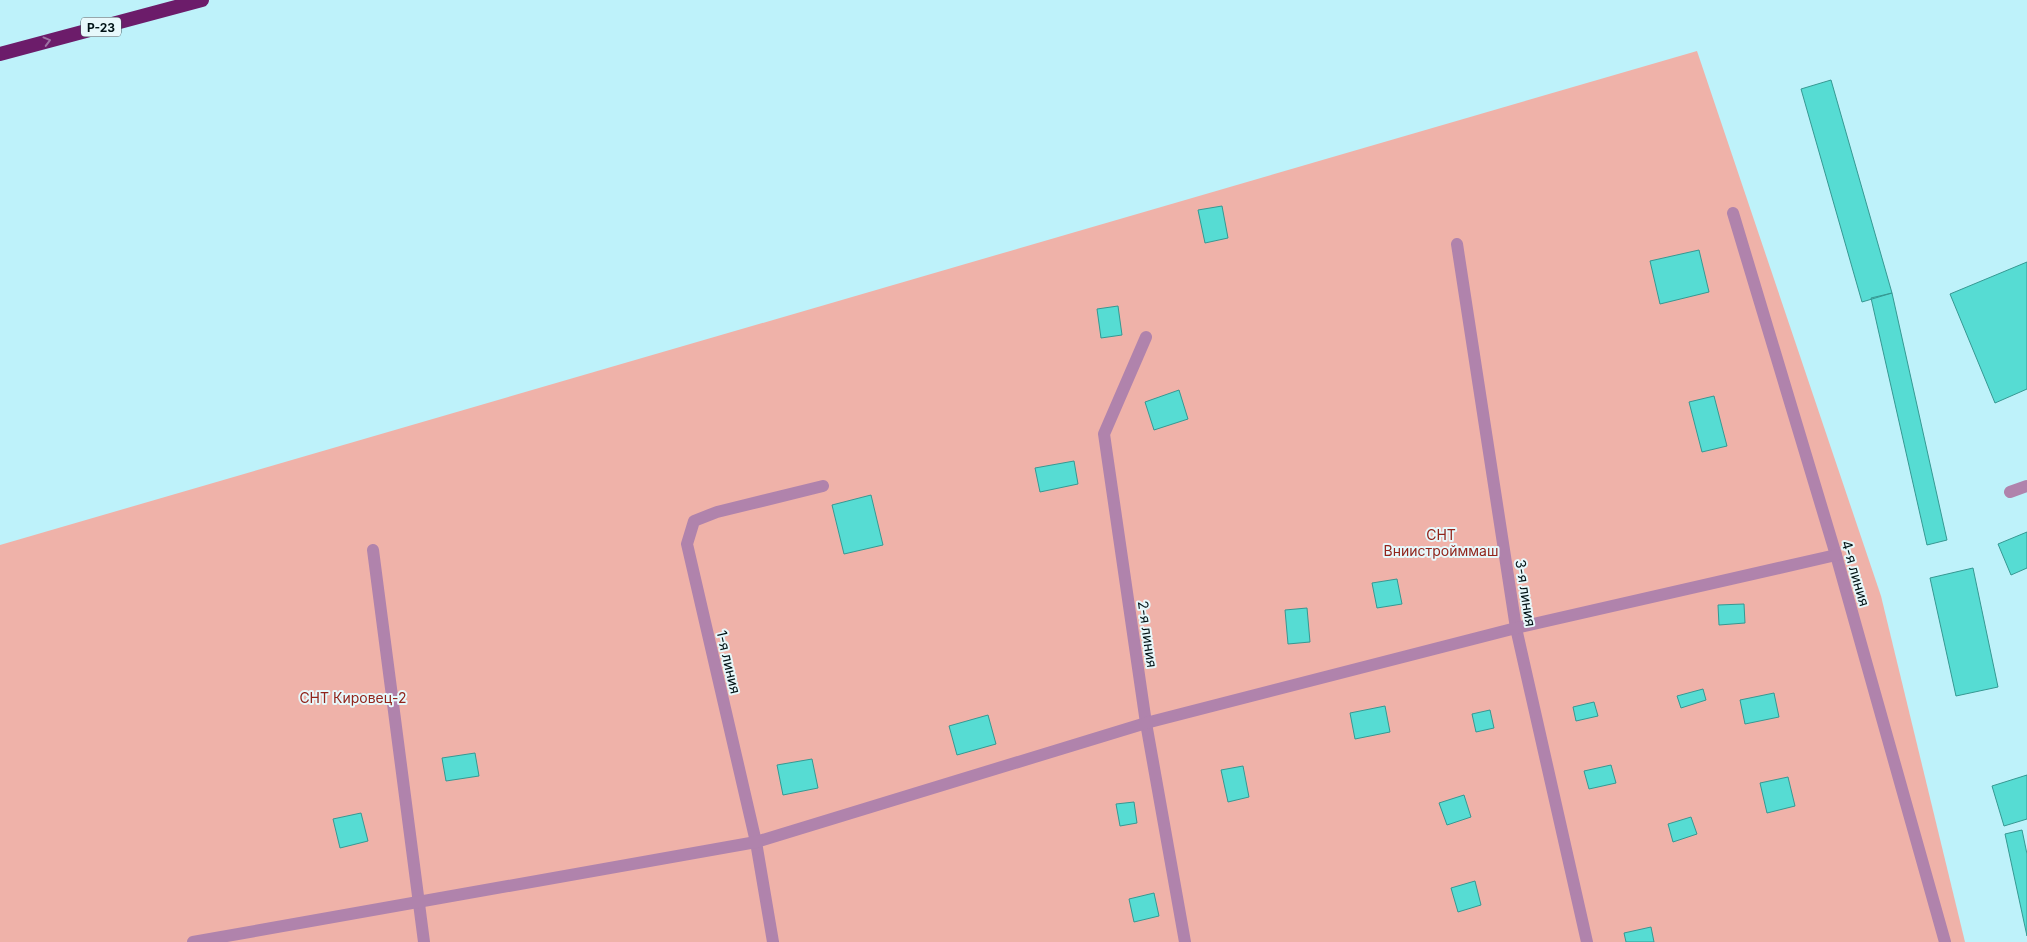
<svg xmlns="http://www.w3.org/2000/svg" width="2027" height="942" font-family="Inter,sans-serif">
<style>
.green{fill:#efb2a9}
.building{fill:#56dcd3;stroke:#369892}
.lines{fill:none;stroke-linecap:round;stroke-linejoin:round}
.service{stroke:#b083ac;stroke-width:12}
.minor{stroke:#b083ac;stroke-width:12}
.trunk{stroke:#6c1c6a;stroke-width:14}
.oneway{stroke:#9d74a4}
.labels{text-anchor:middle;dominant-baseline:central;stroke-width:4;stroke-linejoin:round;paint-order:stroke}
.shield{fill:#e7f8fb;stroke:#46575a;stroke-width:1}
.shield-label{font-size:12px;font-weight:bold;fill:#011215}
.park-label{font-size:14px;fill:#91241b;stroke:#e7f8fb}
.street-label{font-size:14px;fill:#011215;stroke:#e7f8fb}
</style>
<rect width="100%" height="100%" fill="#bef2fa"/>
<path class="green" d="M1697,51l184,545 84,346h-1965v-397z"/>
<path class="building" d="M1831,80l61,213 -30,9 -61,-213z
M1222,206l6,32 -23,5 -7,-33z
M1699,250l10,42 -49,12 -10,-43z
M2027,262v127l-32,14 -45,-109z
M1892,293l55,247 -20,5 -56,-247z
M1118,306l4,29 -21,3 -4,-29z
M1179,390l9,29 -34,11 -9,-28z
M1714,396l13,50 -25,6 -13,-50z
M1074,461l4,23 -38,8 -5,-24z
M871,495l12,50 -39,9 -12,-49z
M2027,532v36l-16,7 -13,-31z
M1973,568l25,119 -42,9 -26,-118z
M1397,579l5,25 -25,4 -5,-25z
M1744,604l1,19 -26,2 -1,-20z
M1307,608l3,34 -22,2 -3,-34z
M1703,689l3,11 -25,8 -4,-12z
M1774,693l5,24 -34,7 -5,-24z
M1594,702l4,14 -22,5 -3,-14z
M1385,706l5,26 -35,7 -5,-26z
M1490,710l4,18 -18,4 -4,-18z
M988,715l8,29 -39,11 -8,-29z
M475,753l4,23 -33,5 -4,-23z
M812,759l6,29 -35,7 -6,-30z
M1611,765l5,18 -27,6 -5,-18z
M1243,766l6,31 -21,5 -7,-32z
M2027,775v44l-23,7 -12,-40z
M1788,777l7,29 -28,7 -7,-30z
M1464,795l7,22 -24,8 -8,-22z
M1134,802l3,21 -17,3 -4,-22z
M361,813l7,28 -28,7 -7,-29z
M1691,817l6,17 -24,8 -5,-18z
M2022,830l5,24v82l-22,-102z
M1475,881l6,24 -23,7 -7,-24z
M1154,893l5,23 -25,6 -5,-23z
M1651,927l3,15h-28l-2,-9z"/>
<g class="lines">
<path class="service" d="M1733,213l103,342 109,387
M1457,244l59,384 71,314
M1146,337l-42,97 42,289 39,219
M2010,492l17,-6
M373,550l51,392
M773,942l-17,-100 -69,-298 7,-23 23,-9 106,-26"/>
<path class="minor" d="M193,942l563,-100 390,-119 370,-95 320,-73"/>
<path class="trunk" d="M0,54l202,-54"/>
</g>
<defs><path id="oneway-chevron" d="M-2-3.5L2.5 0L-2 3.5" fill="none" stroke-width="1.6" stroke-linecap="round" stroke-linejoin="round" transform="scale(1.25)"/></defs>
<use class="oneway" href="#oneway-chevron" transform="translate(47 41) rotate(-15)"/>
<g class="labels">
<rect class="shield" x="81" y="17.5" width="40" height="19" rx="4"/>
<g class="shield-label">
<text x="101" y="27">Р-23</text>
</g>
<g class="park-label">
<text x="1441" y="534">СНТ<tspan x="1441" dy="16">Вниистройммаш</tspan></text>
<text x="353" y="697">СНТ Кировец-2</text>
</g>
<g class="street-label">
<text transform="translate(1856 573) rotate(74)">4-я линия</text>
<text transform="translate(1526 593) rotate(81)">3-я линия</text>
<text transform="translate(1148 634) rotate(82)">2-я линия</text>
<text transform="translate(729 662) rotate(77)">1-я линия</text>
</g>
</g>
</svg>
